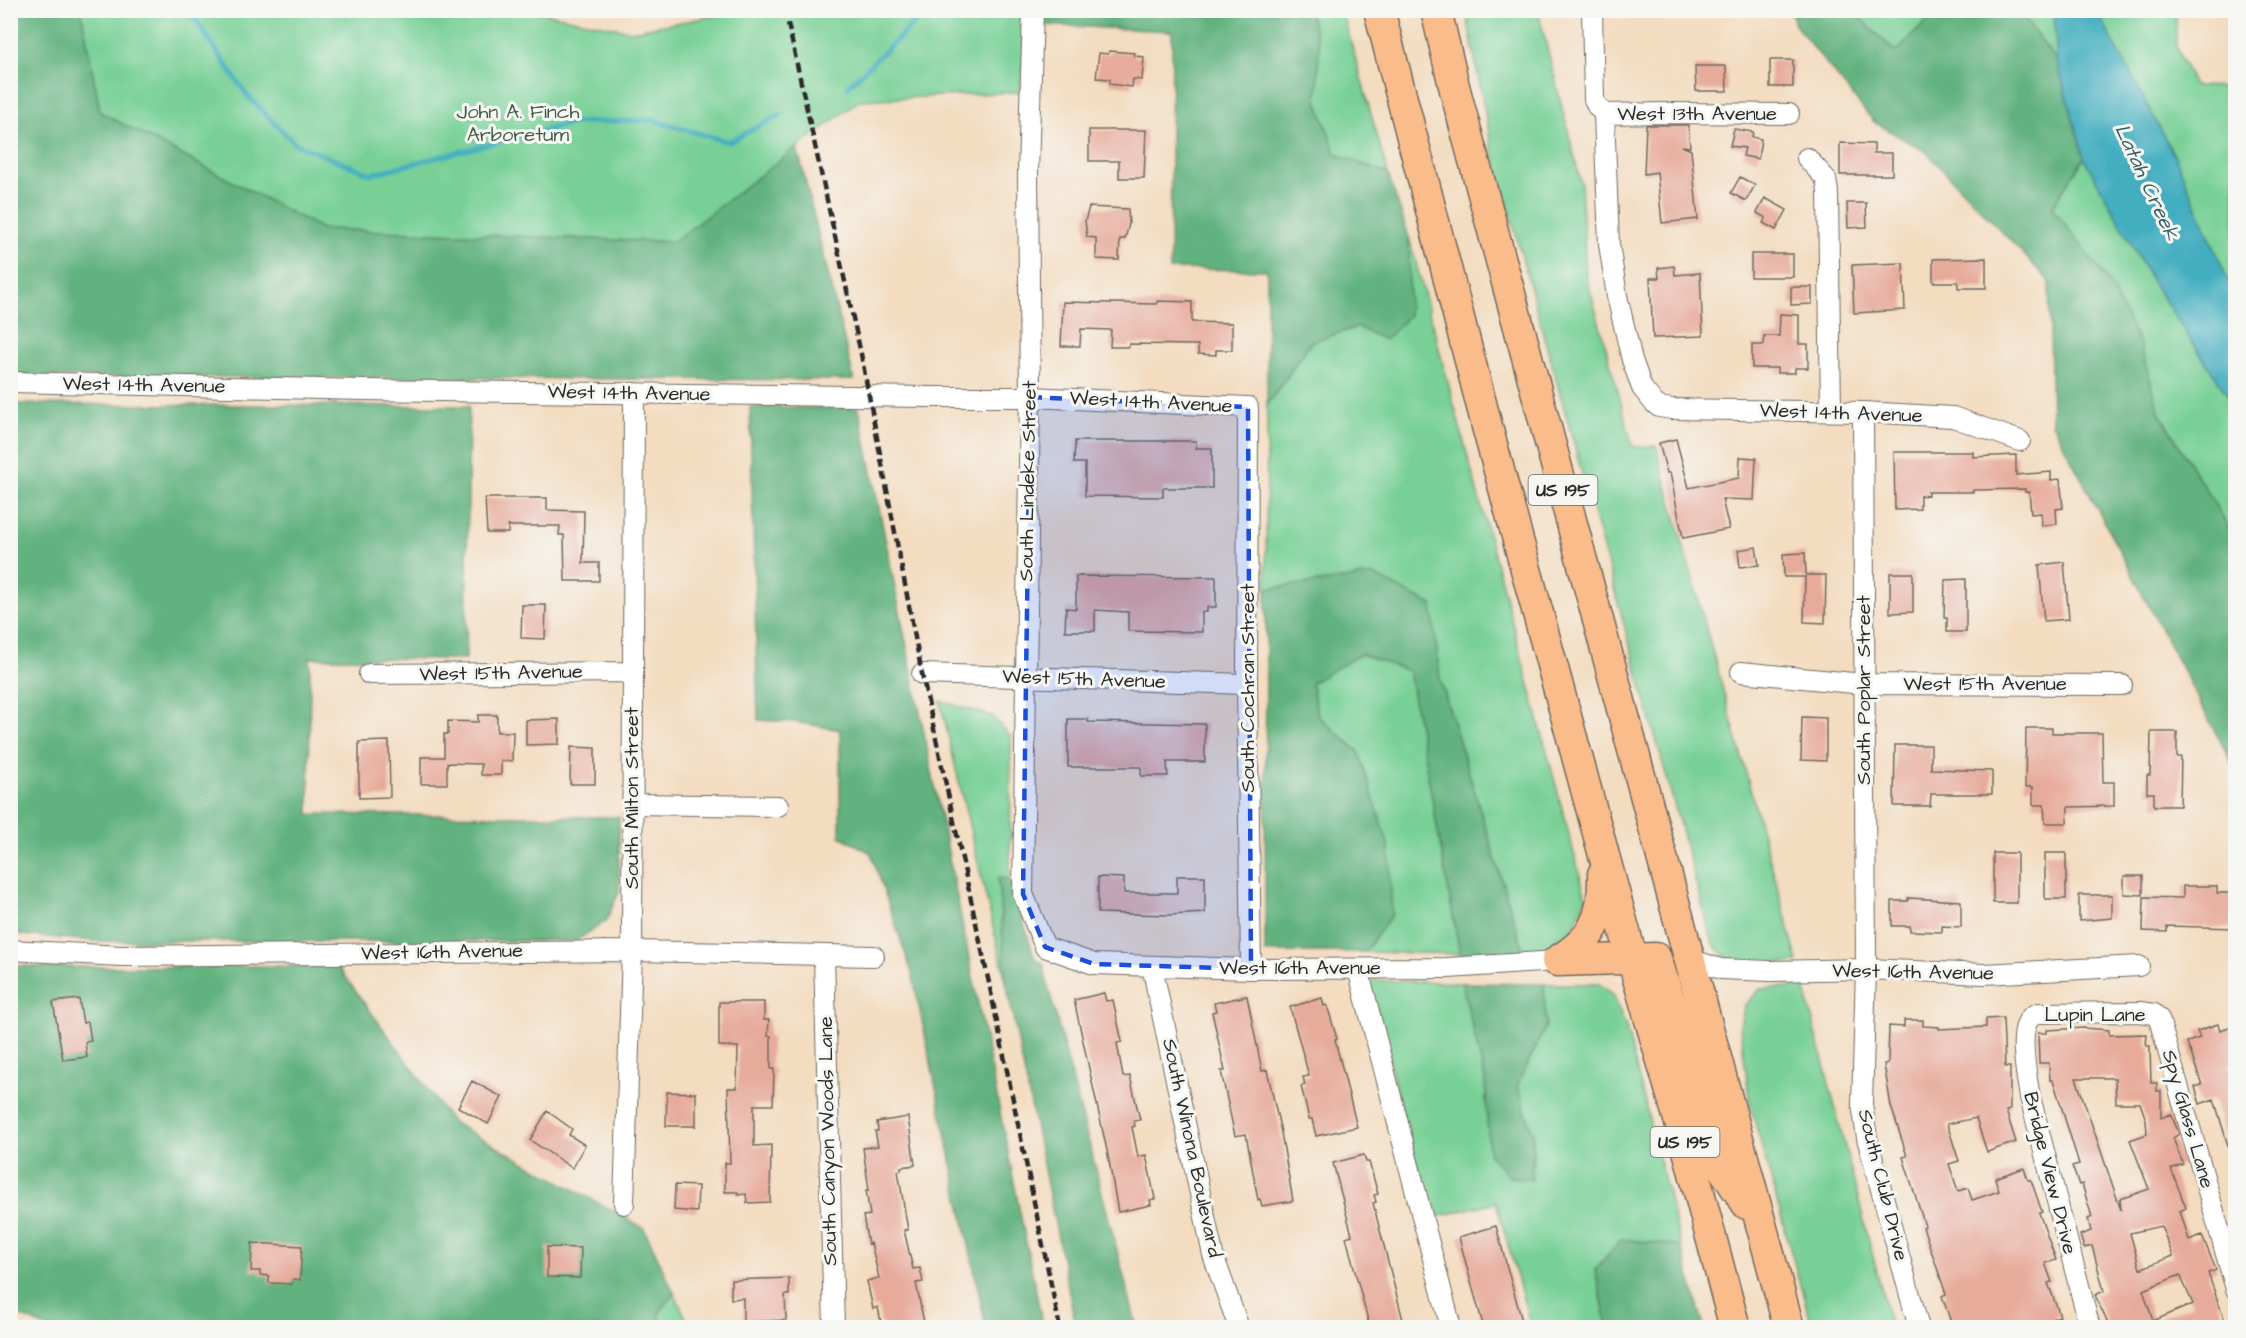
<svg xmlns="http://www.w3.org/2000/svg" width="2246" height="1338" font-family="'Architects Daughter',sans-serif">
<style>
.green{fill:#78d096;stroke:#527e60;stroke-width:1.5}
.forest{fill:#62b27f;stroke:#466e55;stroke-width:1.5}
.water{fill:#42aec0;stroke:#366c76;stroke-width:1.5}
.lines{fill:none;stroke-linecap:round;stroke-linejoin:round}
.stream{stroke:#42aec0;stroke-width:5}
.building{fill:#e7ab9b;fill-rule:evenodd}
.minor-casing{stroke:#71695f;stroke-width:22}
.highway-casing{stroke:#71695f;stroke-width:33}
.minor{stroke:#fff;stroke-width:20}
.highway{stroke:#fabc8b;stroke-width:30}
.rail{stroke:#2b2b2b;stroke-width:4.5;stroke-dasharray:9 4.5;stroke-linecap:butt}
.marked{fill:#1d4ed8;fill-opacity:0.2;stroke:#1d4ed8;stroke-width:4.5;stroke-dasharray:12 8;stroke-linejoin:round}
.labels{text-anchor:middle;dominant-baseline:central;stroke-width:6;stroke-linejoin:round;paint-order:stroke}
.shield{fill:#f6f6f2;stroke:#686867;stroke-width:1.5}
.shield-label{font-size:18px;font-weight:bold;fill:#2b2b2b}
.park-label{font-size:20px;fill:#425d4b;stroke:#f6f6f2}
.street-label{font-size:20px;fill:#2b2b2b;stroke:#f6f6f2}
.water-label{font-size:21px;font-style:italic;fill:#345f67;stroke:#f6f6f2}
</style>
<rect width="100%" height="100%" fill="#f6f6f2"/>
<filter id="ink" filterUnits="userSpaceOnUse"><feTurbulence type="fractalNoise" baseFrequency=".0167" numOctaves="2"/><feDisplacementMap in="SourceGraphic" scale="12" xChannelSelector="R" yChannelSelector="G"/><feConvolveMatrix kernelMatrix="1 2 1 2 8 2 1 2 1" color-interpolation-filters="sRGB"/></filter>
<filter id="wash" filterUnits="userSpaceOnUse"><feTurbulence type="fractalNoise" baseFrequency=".008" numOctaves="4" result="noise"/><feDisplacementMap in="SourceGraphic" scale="24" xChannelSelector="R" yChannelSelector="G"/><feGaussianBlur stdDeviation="1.35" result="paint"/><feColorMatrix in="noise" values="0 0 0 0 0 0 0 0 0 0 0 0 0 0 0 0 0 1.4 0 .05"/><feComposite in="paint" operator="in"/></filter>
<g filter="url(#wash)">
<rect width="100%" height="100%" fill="#f3dcc0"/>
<path class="green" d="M529,10l102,21 111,-20h286l-8,81 -160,8 -187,142 -351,-13 -222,-117 -19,-101z
M1309,11h33l46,163 -52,-20 -19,-53 2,-56z
M1466,11h72l43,172 5,92 47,172 23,-1 142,516 -50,4 -21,-8 -14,-14 -221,-795z
M1852,11h85l-41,41z
M2019,11h35l3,51z
M2097,11h79v36l18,39 41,1v210l-57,-134z
M2084,158l69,125 82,123v132l-75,-124 -20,-69 -88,-138z
M1409,237l177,661 -16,39 -24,14 -22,2 -84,-274 -9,-74 -58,-30 -107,14 1,-184 44,-63 46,-15 51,-12z
M1361,654l48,17 51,283 -95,-2 27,-38 -33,-162 -41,-36 -7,-34z
M940,701l52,15 19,21 -1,142 -12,-1 8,104z
M1367,980l95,3 23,96 4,75 43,26 1,-46 -16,-48 29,-60 -2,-42h55l14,10 13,33 55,219 -60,-7 -26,31 13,57h-77l-35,-125 -65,16z
M1804,986l87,341h-79l-62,-223 -10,-79 5,-20 15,-16z
M674,1293l16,34h-28l-3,-14z"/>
<path class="forest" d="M81,10l19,102 222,117 351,13 124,-95 57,233 -843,-4v-365z
M1044,11h265l10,34 -2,56 19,53 52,20 21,63v78l-24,25 -28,-13 -46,15 -44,63v-135l-97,-1 2,-238 -129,-6z
M1791,11h61l44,41 41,-41h82l38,51 27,96 -32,49 56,74 32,64 20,69 75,124v231l-183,-346 -3,-142 -123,-129 -52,-30 -79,-97z
M10,404l459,2 -3,253 -156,-1 -1,156 310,3v75l-13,29 -30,20h-482l-83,-7z
M750,407l109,1 184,919h-57l-74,-354 -41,-120 -31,-17v-106l-44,-8 -38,-2z
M1373,575l59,30 8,74 84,274 -64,1 -51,-283 -48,-17 -50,29 7,33 41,36 30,95 3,67 -27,38h-100l1,-363z
M998,878l12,1 25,80 9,5 3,18 90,345h-61l-70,-345z
M10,965l30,2 297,-1 115,156 192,106 30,65 -15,20 3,14 -614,1 -37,-16z
M1462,983l82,1 2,42 -29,60 16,48 -1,46 -22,-3 -21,-22 -4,-76z
M1621,1239l60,7 23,81h-96l-13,-57z"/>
<path class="water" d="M2054,11h43l81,152 57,134v109l-82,-123 -69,-125 -27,-96z"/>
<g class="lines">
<path class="stream" d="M189,10l57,84 49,50 76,30 202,-51 79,-3 77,22 51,-27
M848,86l80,-76"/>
</g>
<g id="blocks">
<path class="building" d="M1109,51l26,2 -1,3 10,1 -2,23 -9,-1 -1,8 -22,-3v-5l-14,-1 3,-25 9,1z
M1770,60h23v27h-23z
M1695,66h31l1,25h-31z
M1646,125h42l2,22 -8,-1 9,4 7,69 -36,4 -5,-51 -13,2z
M1734,129l19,3 -1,5 9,2 -3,20 -15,-3 2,-8 -15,-2z
M1089,130h57l-2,48h-25v-17h-30z
M1840,143l34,1v9h18v22h-52z
M1740,177l15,8 -9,16 -15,-8z
M1765,198l22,12 -11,20 -13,-7 3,-5 -9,-5z
M1847,203h19l1,24 -19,1z
M1089,207l39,2 1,15 -4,15h-5l-1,21 -23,-1v-21l-9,-1 -2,-16z
M1751,254h42v23h-42z
M1986,258v30h-28v-6h-25v-23z
M1903,263l2,47 -51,3 -2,-48z
M1674,266l1,9 25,-2 3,63 -50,2 -3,-60h9l-1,-10z
M1791,287h21v17l-21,1z
M1157,301l35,1v20l40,1v27h-16v5l-18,-1v-9l-69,-1v3h-19l1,-17 -30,-1 -1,17h-19l2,-44 94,2z
M1780,314l19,1v29h9v24h-13v5h-18v-5h-25v-23h12v-9h15z
M1676,439l13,49 50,-10 1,-21 16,1 -2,42 -32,-1 7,30 -46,9 -13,-65h-3l-8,-30z
M1075,441h121v7h16v40h-49v9l-78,-1v-33h-11z
M1894,452h79v5l43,-2v20l35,-3v8l9,-1 3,29 -7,1 1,15 -15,2 -1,-13 -10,1 -2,-22h-4v-3l-52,1v2h-45v3l-8,1v13l-25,1z
M485,498h62v12l37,1 -1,52h16v18h-34l-1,-46h-5l1,-9h-52v7h-21z
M1756,547l3,18 -19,2 -2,-17z
M1805,553l1,22h20l-1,48 -21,-1 1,-45h-21l-1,-23z
M2064,562l5,57 -25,2 -5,-56z
M1890,573h23v39l-23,1z
M1076,576l140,1v30h-9v5h-5v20l-74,-1v-19l-33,-2v21h-30l1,-23 10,1z
M1966,579v53h-19v-14h-3l1,-38z
M522,605h24l-1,34 -24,-1z
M478,715h19v17h16l-1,29h-11v14h-20v-11l-34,-1v21h-26v-27h23v-23h4v-13l30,1z
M1802,717l24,1v43l-25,-1z
M559,719v25l-33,1v-25z
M1068,719h20v3l117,2v38h-38l1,14h-27v-9h-73z
M2026,728h26v5h50l1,49h11v24l-46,1 -1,16h-22l-1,-18h-11v-18h-8z
M2151,732h26v25h4l-1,49h-26v-13h-7v-18h3z
M389,741l1,56 -31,1v-56z
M1895,745h36v24l61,2v23h-61l-1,12h-36z
M571,747l24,1v36h-25z
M1993,853h24v50h-24z
M2045,853h21v46h-21z
M1177,876h28v37l-36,2 -71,-2v-36l26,1v15h53z
M2124,876h19v19l-19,-1z
M2183,886h34v7h18v35l-68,-2v6l-24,-1 1,-34 39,1z
M2079,895h33v23l-33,3z
M1908,898l53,3v26l-19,-1v6l-32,-1v-5h-18v-25h16z
M1104,993l2,8 7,-1 9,42 -5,1 6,34 7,-1 10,44 -6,1 1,5 -3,1 6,30 8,-2 9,44 -5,1 1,5 -33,7 -10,-57 -34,-155z
M1247,996l15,75 5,-1 14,62 12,69 -31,5 -2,-7 -2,1 -12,-66 -11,2 -14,-65h4l-13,-59 4,-1 -2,-8z
M1322,998l2,8 3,-1 10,34 -2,1 22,87 -41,9 -4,-17h-3l-8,-33 4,-1 -2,-8 6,-1 -19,-69z
M79,999l4,24 5,-1 3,19 -6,1 2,15 -24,3 -10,-58z
M719,1002h45v18h5l-1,16h3v33h3l-1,36h-19v41l17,-1 -1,57 -23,1 -1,-9 -8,1v-3h-13v-29h5l-2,-75h9l1,-41 -19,-1z
M2003,1018l2,49h5v43l-4,1 10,31 -29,10 -11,-34 -29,6 12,37 -10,3 9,27 10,-3 4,12 27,-9 -4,-13 29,-10 4,12h3l11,32 -3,1 17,47 -11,3 7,19 -4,1 12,33 -7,2 3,10h-103l-11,-32 4,-2 -23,-67 2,-1 -22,-69 4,-1 -16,-50 -7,-42 4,-1 1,-37 15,1v-7h19v6l16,1v2l47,-2v-8z
M2218,1024l2,6 15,-5v36l-6,3 6,21v73l-3,1 -18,-60 -14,5 -5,-17 7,-2 -15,-43 13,-4 -3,-7z
M2084,1028l25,2v5l38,-1 -1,12h4l1,37h6v8h4v27l10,-4 8,20 -6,4 10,26 -12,5 15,39 -6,3 9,29 13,-5 14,35 -8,3 17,49 -5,1 2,5h-112l-15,-33 9,-4 -12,-45 -8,2 -4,-13 11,-4 -3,-12 4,-2 -10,-33 -3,1 -7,-19 7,-2 -26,-84h-3l-1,-17h-10l-1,-30h9v-3zM2076,1078h39l1,25h24l6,17 1,14 -17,6 19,49 -29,10 1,11zM2161,1226l12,30 -33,13 -10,-36zM2180,1275l13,29 -40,17 -10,-31z
M472,1081l30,16 -14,27 -30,-17z
M667,1092l29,1v33h-30z
M547,1111l25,18 -3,6 16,10 -13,23 -42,-28z
M908,1117l7,48 -14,2v3l-3,1 10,59h-4l9,39 7,-1 3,14 -7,1 9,45h-43l-4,-21 -5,2 -6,-28 12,-3 -8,-35 -3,1 -5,-28 7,-1 -4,-25h3l-6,-42 15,-2 -3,-15h3l-1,-9z
M1364,1155l2,7h3l9,32 -4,1 2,7 -3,1 32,125h-35l-24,-91 6,-2 -19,-72z
M675,1185l23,1 -1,26 -23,-2z
M1496,1226l14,52 14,50h-40l-15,-53 -10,-38z
M252,1243l50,3 -2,34 -7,-1 -1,5 -23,-1v-7l-9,-1v-4h-9z
M547,1247l34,1 -1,30 -33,-1z
M789,1278v17h-4l1,25 -43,2v-24l-12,1v-19z"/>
</g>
</g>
<g filter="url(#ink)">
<use href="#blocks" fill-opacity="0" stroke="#71695f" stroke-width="1.5"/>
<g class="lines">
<g class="minor-casing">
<path id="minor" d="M1033,10l-5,162 2,225 -7,497 22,53 49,17 157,5 197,-1 109,-7
M1592,10l2,89 3,7 7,8 5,130 8,52 15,64 10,28 12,15 5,4 13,2 191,3 90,5 67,24
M1604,114l64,-1 121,1
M1807,158l19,21 2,13 3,219
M10,382l353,8 565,7h102l218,10 -1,277 4,285
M1863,412l3,557 -4,135 5,34 52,190
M1741,672l122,12 259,1
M369,674l264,-2
M922,674l325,10
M632,804l146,2
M10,950l111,6 511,-5 242,5
M824,955l10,373
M1689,959l32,10 48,2 97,-2 118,5 155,-8
M1152,966l61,289 26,73
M1358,969l93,359
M624,1204l8,-253 2,-558
M2090,1328l-60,-231c-3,-18 -13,-67 1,-80 2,-2 6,-3 8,-4l101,-1 14,2 5,5 77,270"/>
</g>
<g class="highway-casing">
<path id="highway" d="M1379,10l109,420 144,528 57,196 46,174
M1436,10l19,80 334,1238
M1557,961l99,-3 68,212 23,34
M1557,961c37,-22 47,-44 46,-87"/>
</g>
<use href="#minor" class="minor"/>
<use href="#highway" class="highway"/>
<path class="rail" d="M785,10l76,344 61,320 67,309 71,345"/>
</g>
</g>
<path class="marked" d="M1030,397l218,10 3,562 -157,-5 -49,-17 -22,-53z"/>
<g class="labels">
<g class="shield">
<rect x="1528.5" y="475" width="69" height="30" rx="4.5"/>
<rect x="1650.5" y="1127" width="69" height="30" rx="4.5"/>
</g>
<g class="shield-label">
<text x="1563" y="490">US 195</text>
<text x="1685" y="1142">US 195</text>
</g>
<g class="park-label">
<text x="518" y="112">John A. Finch<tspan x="518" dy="23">Arboretum</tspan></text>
</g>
<g class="street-label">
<text x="1697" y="114">West 13th Avenue</text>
<text transform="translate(144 385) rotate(1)">West 14th Avenue</text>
<text transform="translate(629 393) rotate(1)">West 14th Avenue</text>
<text transform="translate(1151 402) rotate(3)">West 14th Avenue</text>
<text transform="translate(1841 413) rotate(2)">West 14th Avenue</text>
<text transform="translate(1028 481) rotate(-89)">South Lindeke Street</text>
<text transform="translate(501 673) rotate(-1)">West 15th Avenue</text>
<text transform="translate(1084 679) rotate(2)">West 15th Avenue</text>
<text x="1985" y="684">West 15th Avenue</text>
<text transform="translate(1248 688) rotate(-90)">South Cochran Street</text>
<text transform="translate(1864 690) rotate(-90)">South Poplar Street</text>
<text transform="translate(632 798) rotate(-90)">South Milton Street</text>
<text transform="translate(442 952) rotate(-1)">West 16th Avenue</text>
<text x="1300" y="968">West 16th Avenue</text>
<text transform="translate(1913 972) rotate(1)">West 16th Avenue</text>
<text x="2095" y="1015">Lupin Lane</text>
<text transform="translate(2188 1119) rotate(74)">Spy Glass Lane</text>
<text transform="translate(828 1141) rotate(-91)">South Canyon Woods Lane</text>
<text transform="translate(1192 1148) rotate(78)">South Winona Boulevard</text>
<text transform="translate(2050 1173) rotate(76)">Bridge View Drive</text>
<text transform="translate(1883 1185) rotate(76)">South Club Drive</text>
</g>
<g class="water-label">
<text transform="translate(2147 182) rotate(65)">Latah Creek</text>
</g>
</g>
<rect width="2246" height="1338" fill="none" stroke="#f6f6f2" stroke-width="36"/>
</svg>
